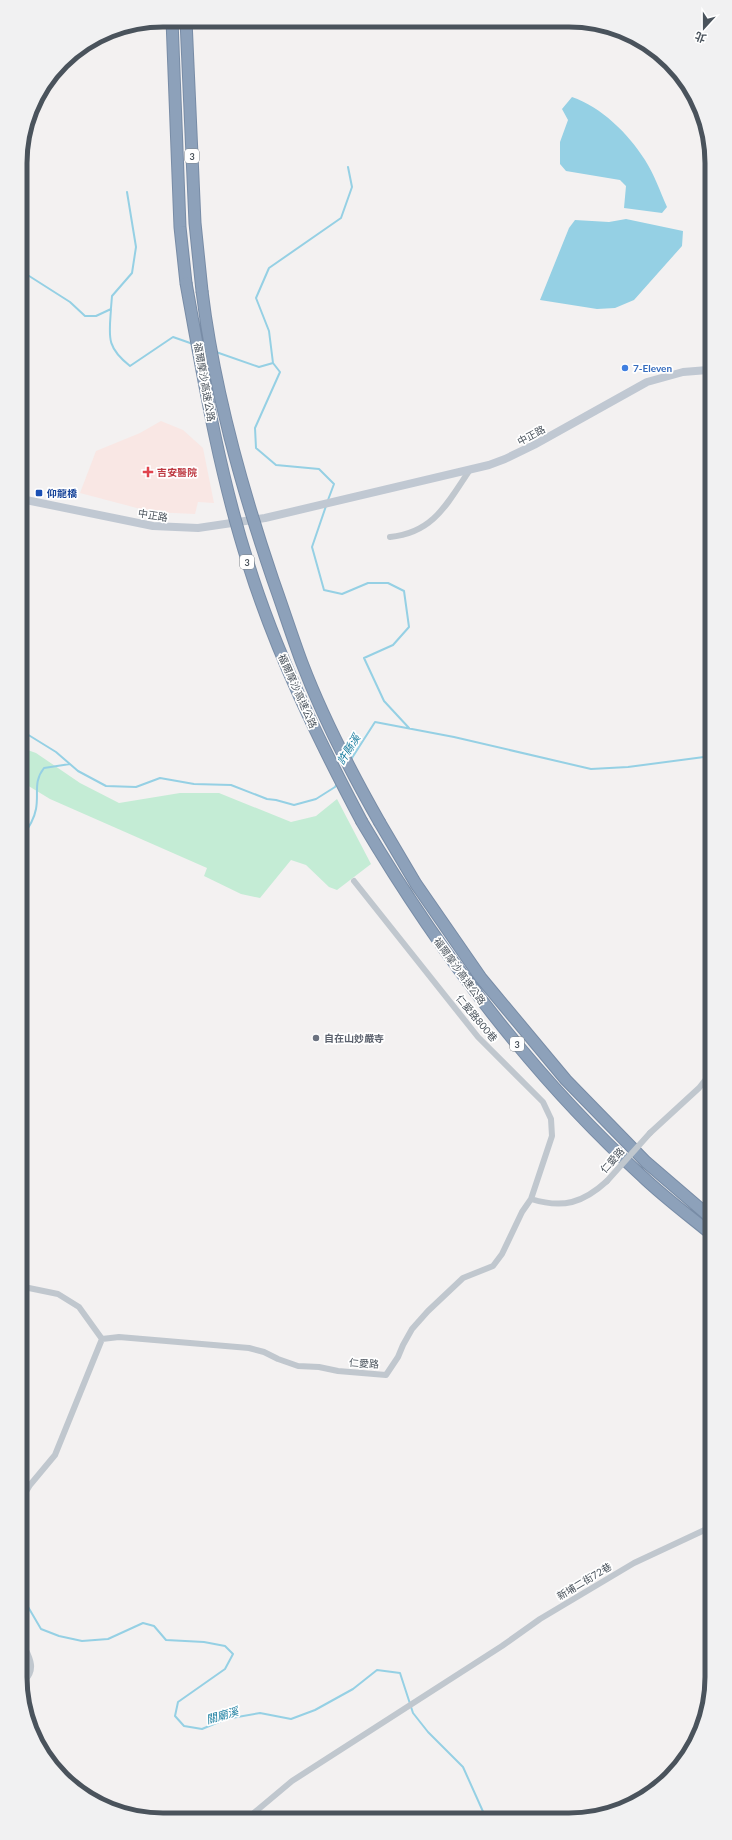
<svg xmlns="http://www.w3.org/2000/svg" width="732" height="1840" font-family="Lato,'Noto Sans TC',sans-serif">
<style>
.medical{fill:#f9e7e4}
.green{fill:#c4ecd5}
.water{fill:#95d0e4}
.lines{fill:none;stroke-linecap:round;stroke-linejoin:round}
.stream{stroke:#95d0e4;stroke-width:2}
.motorway-casing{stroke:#788ca6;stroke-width:13}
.minor{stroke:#c0c7ce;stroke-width:6}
.secondary{stroke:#c0c8d2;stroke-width:8}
.motorway{stroke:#8da1ba;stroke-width:11}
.motorway-bridge-casing{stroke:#788ca6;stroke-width:13;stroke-linecap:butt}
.minor-bridge{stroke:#c0c7ce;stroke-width:6}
.motorway-bridge{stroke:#8da1ba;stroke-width:11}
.shop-dot{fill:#3f7fe0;stroke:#fff;stroke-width:1.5}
.health-dot{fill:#e0444e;stroke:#fff;stroke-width:1.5}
.transit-dot{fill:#1a4fb4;stroke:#fff;stroke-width:1.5}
.worship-dot{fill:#6b7280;stroke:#fff;stroke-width:1.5}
.labels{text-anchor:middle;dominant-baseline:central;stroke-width:3.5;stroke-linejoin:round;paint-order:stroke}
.shield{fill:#fff;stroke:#80878d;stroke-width:1}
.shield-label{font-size:9px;font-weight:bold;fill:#4a535c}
.shop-label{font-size:10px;font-weight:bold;fill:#366cbe;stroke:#fff;text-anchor:start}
.street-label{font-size:10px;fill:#4a535c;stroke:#fff}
.health-label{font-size:10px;font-weight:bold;fill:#be3a42;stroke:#fff;text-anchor:start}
.transit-label{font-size:10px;font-weight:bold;fill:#164399;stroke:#fff;text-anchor:start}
.worship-label{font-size:10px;font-weight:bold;fill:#5b616d;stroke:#fff;text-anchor:start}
.water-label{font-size:11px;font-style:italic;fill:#1a7ea0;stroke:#fff}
.rim{fill:none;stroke:#4a535c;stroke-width:5}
</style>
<rect width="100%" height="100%" fill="#f3f1f1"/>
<path class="medical" d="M161,421l22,9 20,18 11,55 -16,-1 -3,12 -43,-2 -72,-19 16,-42 44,-18z"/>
<path class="green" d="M22,748l14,5 44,30 39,20 61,-10h39l72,29 25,-6 21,-17 34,65 -34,26 -8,-3 -23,-22 -15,-5 -31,38 -19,-4 -37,-18 3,-8 -157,-69 -28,-17z"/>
<path class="water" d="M572,97c29,10 56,36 73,63 9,14 15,31 22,47l-5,6 -38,-5 2,-22 -6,-6 -54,-9 -6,-7v-22l8,-22 -6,-11z
M626,219l57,12 -1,15 -48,54 -19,8 -18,1 -57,-9 29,-72 6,-8 34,2z"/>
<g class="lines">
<path class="stream" d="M21,277l5,-3 44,28 15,14h11l15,-7c-2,28 -5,38 19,57l43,-29 20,7
M111,308l1,-12 20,-23 4,-26 -9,-55
M216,352l43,15 14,-4 7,9 -25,56 1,20 20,17 43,4 15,15 -6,16
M273,363l-4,-32 -13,-33 13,-30 72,-50 11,-31 -4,-20
M326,506l-14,41 12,43 18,4 26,-11h20l16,8 5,36 -16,18 -29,13 20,43 25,27
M22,731l34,21 22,19 28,15 30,1 24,-9 34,6 37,1 36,14 9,1 18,5 22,-6 19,-12 3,-5
M350,761l25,-39 79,15 137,32 37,-2 76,-10 5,-3
M22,837c6,-8 12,-17 14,-28 3,-16 -3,-27 8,-41l26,-4
M24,1600l17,29 18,7 23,5 26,-2 35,-16 11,3 12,14 38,2 21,4 8,8 -8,15 -47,33 -3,14 9,10 18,3 24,-10 34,-6 31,6 24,-9 38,-21 24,-19 23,3 13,40 15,19 35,35 22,49"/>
<g class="motorway-casing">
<path id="motorway" d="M172,20l8,207 6,56
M186,20l9,203 7,68
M362,822c77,130 169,253 281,355 21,20 45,38 67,56
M380,823l36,61 65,94 85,102 80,82 64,55"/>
</g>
<path class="minor" d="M390,537c43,-4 57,-33 79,-66
M354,881l124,156 65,65 8,17 1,17 -21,63
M650,1133l49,-45 11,-14
M24,1287l34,7 21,13 23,32
M24,1495l6,-10 25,-30 47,-116 17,-2 130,11 15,4 14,7 20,7 21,1 19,4 48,4 12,-18 5,-12 9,-16 16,-18 35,-33 30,-12 9,-12 20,-42 9,-13c32,10 52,4 76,-18
M25,1648c6,12 10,22 0,32
M249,1817l43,-36 210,-135 38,-27 94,-56 77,-36"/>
<path class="secondary" d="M21,499l132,27 45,2 67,-10 224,-53 16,-6 29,-14 113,-63 36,-10 25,-2"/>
<use href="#motorway" class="motorway"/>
<g class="motorway-bridge-casing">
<path id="motorway-bridge" d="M186,283c17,94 33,189 62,280 28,90 70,176 114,259
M202,291c12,99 39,195 71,289 10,28 19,56 29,83 21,55 49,109 78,160"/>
</g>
<path class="minor-bridge" d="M607,1181l43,-48"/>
<use href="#motorway-bridge" class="motorway-bridge"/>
</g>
<circle class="shop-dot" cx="625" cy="368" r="4"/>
<path class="health-dot" d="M146 466h4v4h4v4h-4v4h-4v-4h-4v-4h4z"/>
<rect class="transit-dot" x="35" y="489" width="8" height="8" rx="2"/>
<circle class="worship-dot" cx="316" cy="1038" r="4"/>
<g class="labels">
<g class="shield">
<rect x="185" y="149" width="14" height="14" rx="3"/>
<rect x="240" y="555" width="14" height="14" rx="3"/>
<rect x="510" y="1037" width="14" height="14" rx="3"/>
</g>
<g class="shield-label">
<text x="192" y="156">3</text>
<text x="247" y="562">3</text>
<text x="517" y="1044">3</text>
</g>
<g class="shop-label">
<text x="633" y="368">7-Eleven</text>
</g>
<g class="street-label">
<text transform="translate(205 382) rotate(80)">福爾摩沙高速公路</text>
<text transform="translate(531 435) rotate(-28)">中正路</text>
<text transform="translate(153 515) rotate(9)">中正路</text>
<text transform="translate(298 691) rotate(66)">福爾摩沙高速公路</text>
<text transform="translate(460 971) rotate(54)">福爾摩沙高速公路</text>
<text transform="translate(477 1018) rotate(50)">仁愛路800巷</text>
<text transform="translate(612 1160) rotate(-48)">仁愛路</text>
<text transform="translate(364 1363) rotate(4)">仁愛路</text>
<text transform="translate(584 1581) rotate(-31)">新埔二街72巷</text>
</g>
<g class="health-label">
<text x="157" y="472">吉安醫院</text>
</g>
<g class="transit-label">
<text x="47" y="493">仰龍橋</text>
</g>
<g class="worship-label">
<text x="324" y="1038">自在山妙嚴寺</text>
</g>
<g class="water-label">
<text transform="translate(348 749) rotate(-58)">許縣溪</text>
<text transform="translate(222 1715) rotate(-16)">關廟溪</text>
</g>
</g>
<path d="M0 0H732V1840H0ZM163 27H569A136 136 0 0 1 705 163V1677A136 136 0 0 1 569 1813H163A136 136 0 0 1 27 1677V163A136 136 0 0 1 163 27Z" fill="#f1f1f2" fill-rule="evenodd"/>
<path class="rim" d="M163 27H569A136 136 0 0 1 705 163V1677A136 136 0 0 1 569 1813H163A136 136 0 0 1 27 1677V163A136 136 0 0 1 163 27Z"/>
<g transform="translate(704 28) rotate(201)" stroke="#ffffff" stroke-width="3" paint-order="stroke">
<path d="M0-3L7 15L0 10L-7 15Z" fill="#4a535c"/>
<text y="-6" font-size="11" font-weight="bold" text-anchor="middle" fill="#4a535c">北</text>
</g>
</svg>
